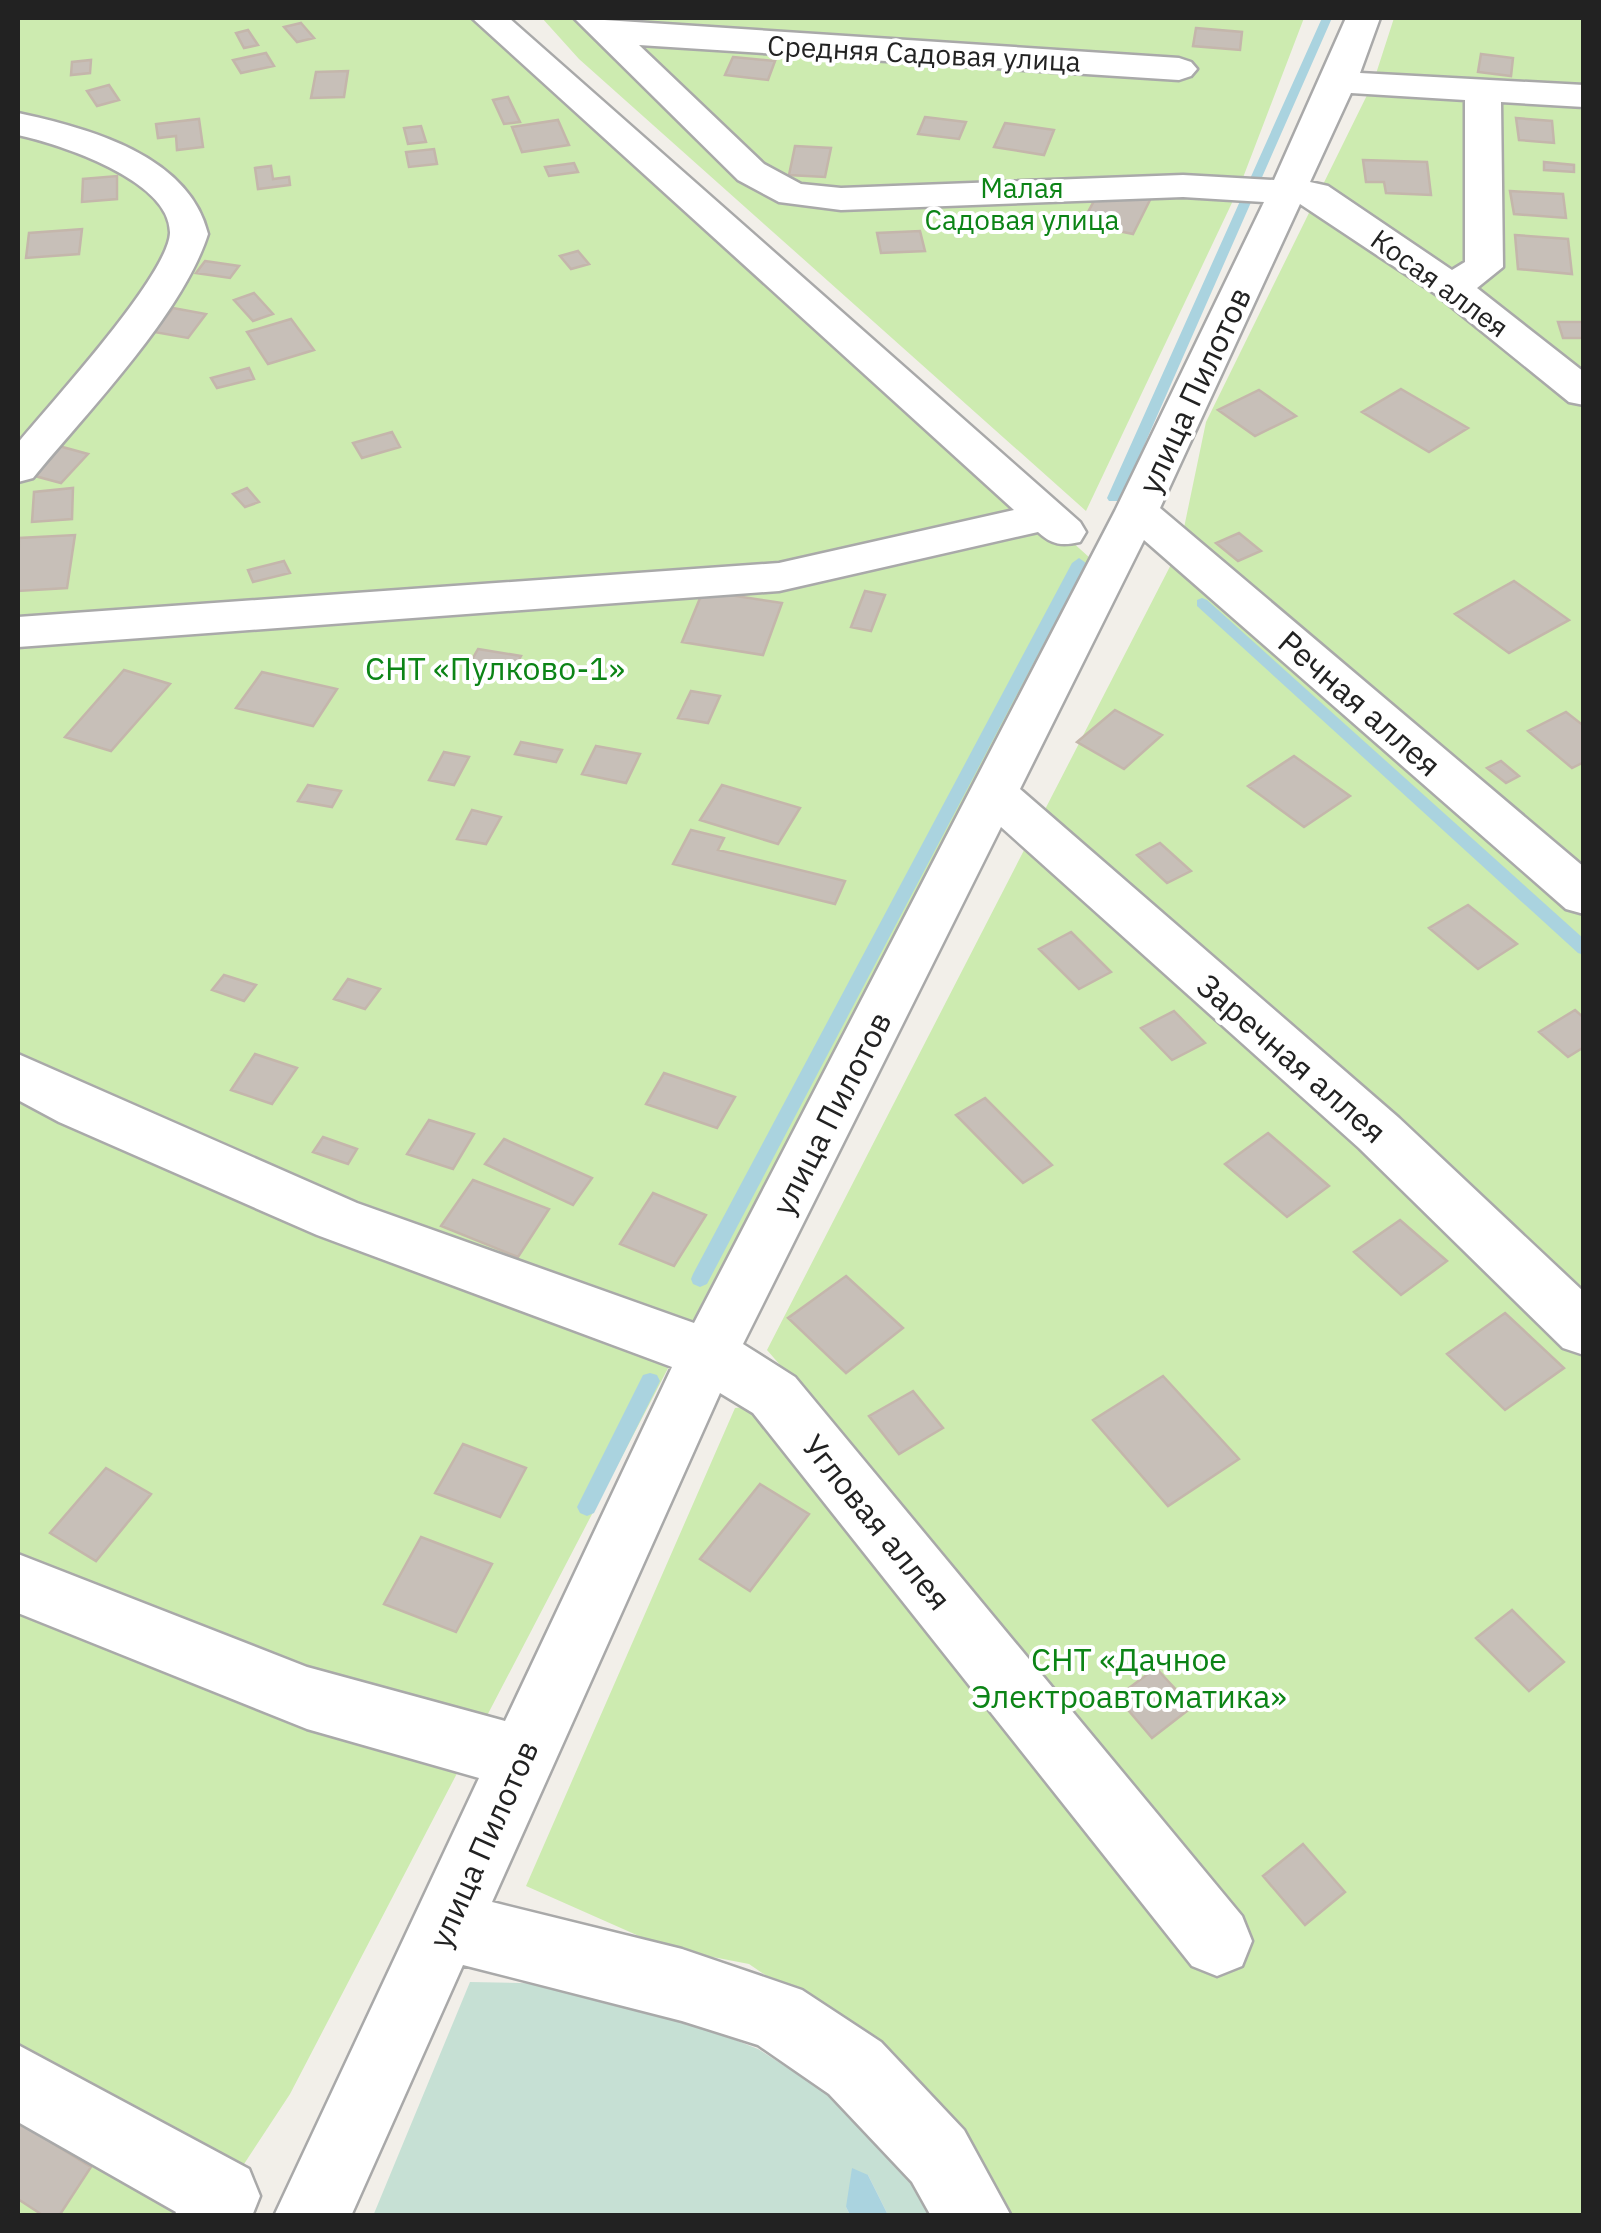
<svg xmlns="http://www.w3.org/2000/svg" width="1601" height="2233" font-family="'IBM Plex Sans',sans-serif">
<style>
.grass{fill:#cdebb0}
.wetland{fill:#c6e0d4}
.water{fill:#aad3df}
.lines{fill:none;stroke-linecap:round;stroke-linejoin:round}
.stream{fill:#aad3df;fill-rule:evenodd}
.building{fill:#c7bfb8;stroke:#c4b6ab;stroke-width:2.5}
.minor-casing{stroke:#a9a9a9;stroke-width:5}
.minor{fill:#fff;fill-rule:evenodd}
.labels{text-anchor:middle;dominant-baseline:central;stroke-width:8;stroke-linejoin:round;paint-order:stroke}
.far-street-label{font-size:28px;fill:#222;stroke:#fff}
.far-park-label{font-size:28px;fill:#0c8416;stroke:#fff}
.street-label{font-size:32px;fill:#222;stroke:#fff}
.park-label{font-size:32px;fill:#0c8416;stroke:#fff}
</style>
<rect width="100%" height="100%" fill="#f2efe9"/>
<path class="grass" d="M18,18h471l601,540 -800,1536 -67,102 6,19h-211z
M542,18h762l-65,170 -153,323 -507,-452z
M1394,18h189v2197h-579l-177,-198 -78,-53 -83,-16 -140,-62 209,-478 28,-3 17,-40 -13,-15 413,-803 26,-125 167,-339z"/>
<path class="wetland" d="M470,1982l92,2 123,36 73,29 69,44 114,122h-53l-20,-40 -22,32 4,8 -477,1z"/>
<path class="water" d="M852,2168l16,7 20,40h-38l-4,-8z"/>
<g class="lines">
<path class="stream" d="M1322,18h10l-211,480 -2,3h-10l-2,-3z
M1079,558l7,5 -379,721 -7,3 -7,-3 -2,-5 2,-5 379,-711z
M1202,598l5,2 377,339v16l-6,-2 -381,-347v-6z
M650,1373l7,2 3,6 -66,132 -7,3 -7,-3 -3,-6 66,-132z"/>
</g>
<path class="building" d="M301,23l13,15 -17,4 -13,-15z
M1196,28l46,4 -2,18 -47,-4z
M248,30l10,15 -14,3 -8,-15z
M266,53l8,13 -33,7 -8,-13z
M1481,54l32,4 -2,18 -33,-4z
M733,57l42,4 -7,19 -43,-5z
M91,60l-1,13 -19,2 1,-13z
M348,71l-4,26 -33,1 5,-26z
M109,85l10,15 -22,6 -10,-15z
M508,97l12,25 -16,2 -11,-24z
M925,117l41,5 -7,17 -41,-5z
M1516,118l36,3 2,22 -35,-3z
M199,119l4,28 -26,3 -1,-14 -18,2 -2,-14z
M558,120l11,25 -47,7 -10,-25z
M1005,123l49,7 -10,25 -50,-8z
M421,126l5,16 -18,2 -4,-16z
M795,146l36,2 -6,29 -36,-2z
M434,149l3,15 -28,3 -3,-15z
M1363,160l64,2 4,33 -45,-2 -2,-11h-18z
M1544,162l30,3v7l-30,-2z
M574,163l4,9 -29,4 -4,-9z
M271,166l2,13 16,-2 1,8 -32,4 -3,-21z
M117,176v23l-35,3 1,-23z
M1101,188l50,10 -18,36 -39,-8 6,-9 -13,-3z
M1510,191l53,3 3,24 -52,-4z
M82,229l-3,25 -53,4 3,-25z
M920,231l5,20 -44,2 -4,-20z
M1515,235l53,4 4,35 -54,-5z
M578,251l11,13 -18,5 -11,-13z
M205,261l34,5 -9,12 -34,-5z
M254,293l19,21 -20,7 -19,-21z
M173,308l33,6 -18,24 -34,-6z
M291,319l23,31 -46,14 -21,-32z
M1558,322h26v16h-21z
M249,368l5,11 -37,9 -6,-10z
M1401,389l67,39 -39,24 -67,-40z
M1259,390l37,26 -41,20 -37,-26z
M392,432l8,15 -38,11 -9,-15z
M48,443l40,11 -27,29 -41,-11z
M73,488l-1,31 -40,3 2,-30z
M247,488l12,14 -14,5 -12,-13z
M1239,533l22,18 -23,10 -22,-18z
M75,535l-8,53 -49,3 1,-53z
M284,561l6,12 -37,9 -5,-12z
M1514,581l55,39 -60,33 -54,-39z
M703,591l79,12 -19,52 -81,-13z
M865,591l20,4 -14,36 -20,-4z
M478,649l43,7 -13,24 -43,-8z
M124,670l46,14 -59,67 -46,-14z
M262,672l75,17 -24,37 -77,-18z
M691,691l29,5 -12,27 -30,-5z
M1115,710l47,25 -38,34 -47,-27z
M1566,712l18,14v36l-12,6 -44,-37z
M521,742l41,8 -6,12 -41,-8z
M596,746l44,8 -14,29 -44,-9z
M444,752l25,5 -15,28 -25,-5z
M1294,756l56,40 -46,31 -56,-41z
M1501,761l18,15 -13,7 -19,-15z
M308,785l33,6 -9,16 -34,-6z
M722,785l78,23 -22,36 -78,-24z
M472,810l29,7 -15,27 -29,-5z
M691,830l33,8 -6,12 127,31 -10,23 -162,-40z
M1160,843l31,28 -24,12 -30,-28z
M1468,905l49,39 -39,25 -49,-41z
M1071,932l40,40 -32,17 -40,-40z
M224,975l32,10 -12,16 -32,-11z
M348,979l32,10 -15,20 -31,-10z
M1575,1010l9,8v29l-16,10 -29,-25z
M1174,1011l31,32 -33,17 -31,-32z
M255,1054l42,14 -25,36 -41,-14z
M664,1073l71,24 -18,31 -71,-24z
M985,1098l67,67 -29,18 -67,-68z
M429,1120l45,14 -21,35 -46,-15z
M1268,1133l61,53 -42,31 -62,-53z
M323,1137l34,12 -9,15 -35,-12z
M504,1139l88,39 -19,27 -88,-41z
M473,1180l76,29 -31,48 -77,-31z
M653,1193l53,22 -32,51 -54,-22z
M1400,1220l47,41 -46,34 -47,-43z
M846,1276l57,52 -57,45 -58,-55z
M1505,1313l59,55 -59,42 -58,-56z
M1163,1376l76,83 -71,47 -75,-86z
M913,1391l30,37 -44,26 -30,-38z
M463,1444l63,24 -26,49 -65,-24z
M106,1468l45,26 -55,67 -46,-28z
M760,1484l49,30 -59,77 -50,-32z
M421,1537l71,27 -36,68 -72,-28z
M1512,1610l52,52 -35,29 -53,-53z
M1156,1668l36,39 -40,31 -35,-41z
M1303,1844l42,48 -40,33 -42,-49z
M18,2122l73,45 -32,49h-15l-26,-17z"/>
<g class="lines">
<g class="minor-casing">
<path id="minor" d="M472,18h37l571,504 6,10 -6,10c-18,4 -28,3 -42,-10l-259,59 -761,56v-30l761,-54 235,-53z
M574,18l605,40 12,4 6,7 -6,7 -12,4 -540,-35 125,119 37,20 40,4 342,-13 91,5 72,-162h34l-20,55 224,12v22l-83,-5 2,165 -26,21 107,84v33l-15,-3 -132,-107 -137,-91 -140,304 424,359v47l-18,-5 -422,-369 -124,249 379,329 185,174v63l-21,-7 -204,-200 -358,-321 -258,517 52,33 447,539 10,25 -10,25 -25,10 -25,-10 -439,-553 -33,-20 -228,509 190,47 120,41 79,52 83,88 47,86h-80l-19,-34 -83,-88 -71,-49 -76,-24 -219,-56 -112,251h-77l205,-438 -172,-49 -289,-116v-59l289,113 198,54 167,-354 -355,-132 -258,-113 -41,-22v-46l339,149 337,120 421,-812 149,-309 -81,-5 -342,13 -62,-8 -41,-22zM1351,93l114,7v162l-13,8 -124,-84 -18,-4z
M18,113c70,15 171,42 190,121 -26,81 -120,177 -175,244l-15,4v-39c31,-38 150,-167 152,-210 1,-53 -111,-89 -152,-98z
M18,2045l231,124 11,27 -8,20h-78l2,-4 -158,-90z"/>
</g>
<use href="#minor" class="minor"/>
</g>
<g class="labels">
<g class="far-street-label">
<text transform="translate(924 53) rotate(3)">Средняя Садовая улица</text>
<text transform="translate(1440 283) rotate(36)">Косая аллея</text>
</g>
<g class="far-park-label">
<text x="1022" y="187">Малая<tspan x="1022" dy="32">Садовая улица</tspan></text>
</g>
<g class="street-label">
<text transform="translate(1194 390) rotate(-65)">улица Пилотов</text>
<text transform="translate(1360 703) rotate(41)">Речная аллея</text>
<text transform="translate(1292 1058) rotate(41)">Заречная аллея</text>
<text transform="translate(831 1113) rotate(-63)">улица Пилотов</text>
<text transform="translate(877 1522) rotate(51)">Угловая аллея</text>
<text transform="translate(483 1844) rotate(-66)">улица Пилотов</text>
</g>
<g class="park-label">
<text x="495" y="668">СНТ «Пулково-1»</text>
<text x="1129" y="1659">СНТ «Дачное<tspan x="1129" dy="37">Электроавтоматика»</tspan></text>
</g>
</g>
<rect width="1601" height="2233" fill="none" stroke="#222222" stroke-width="40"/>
</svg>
